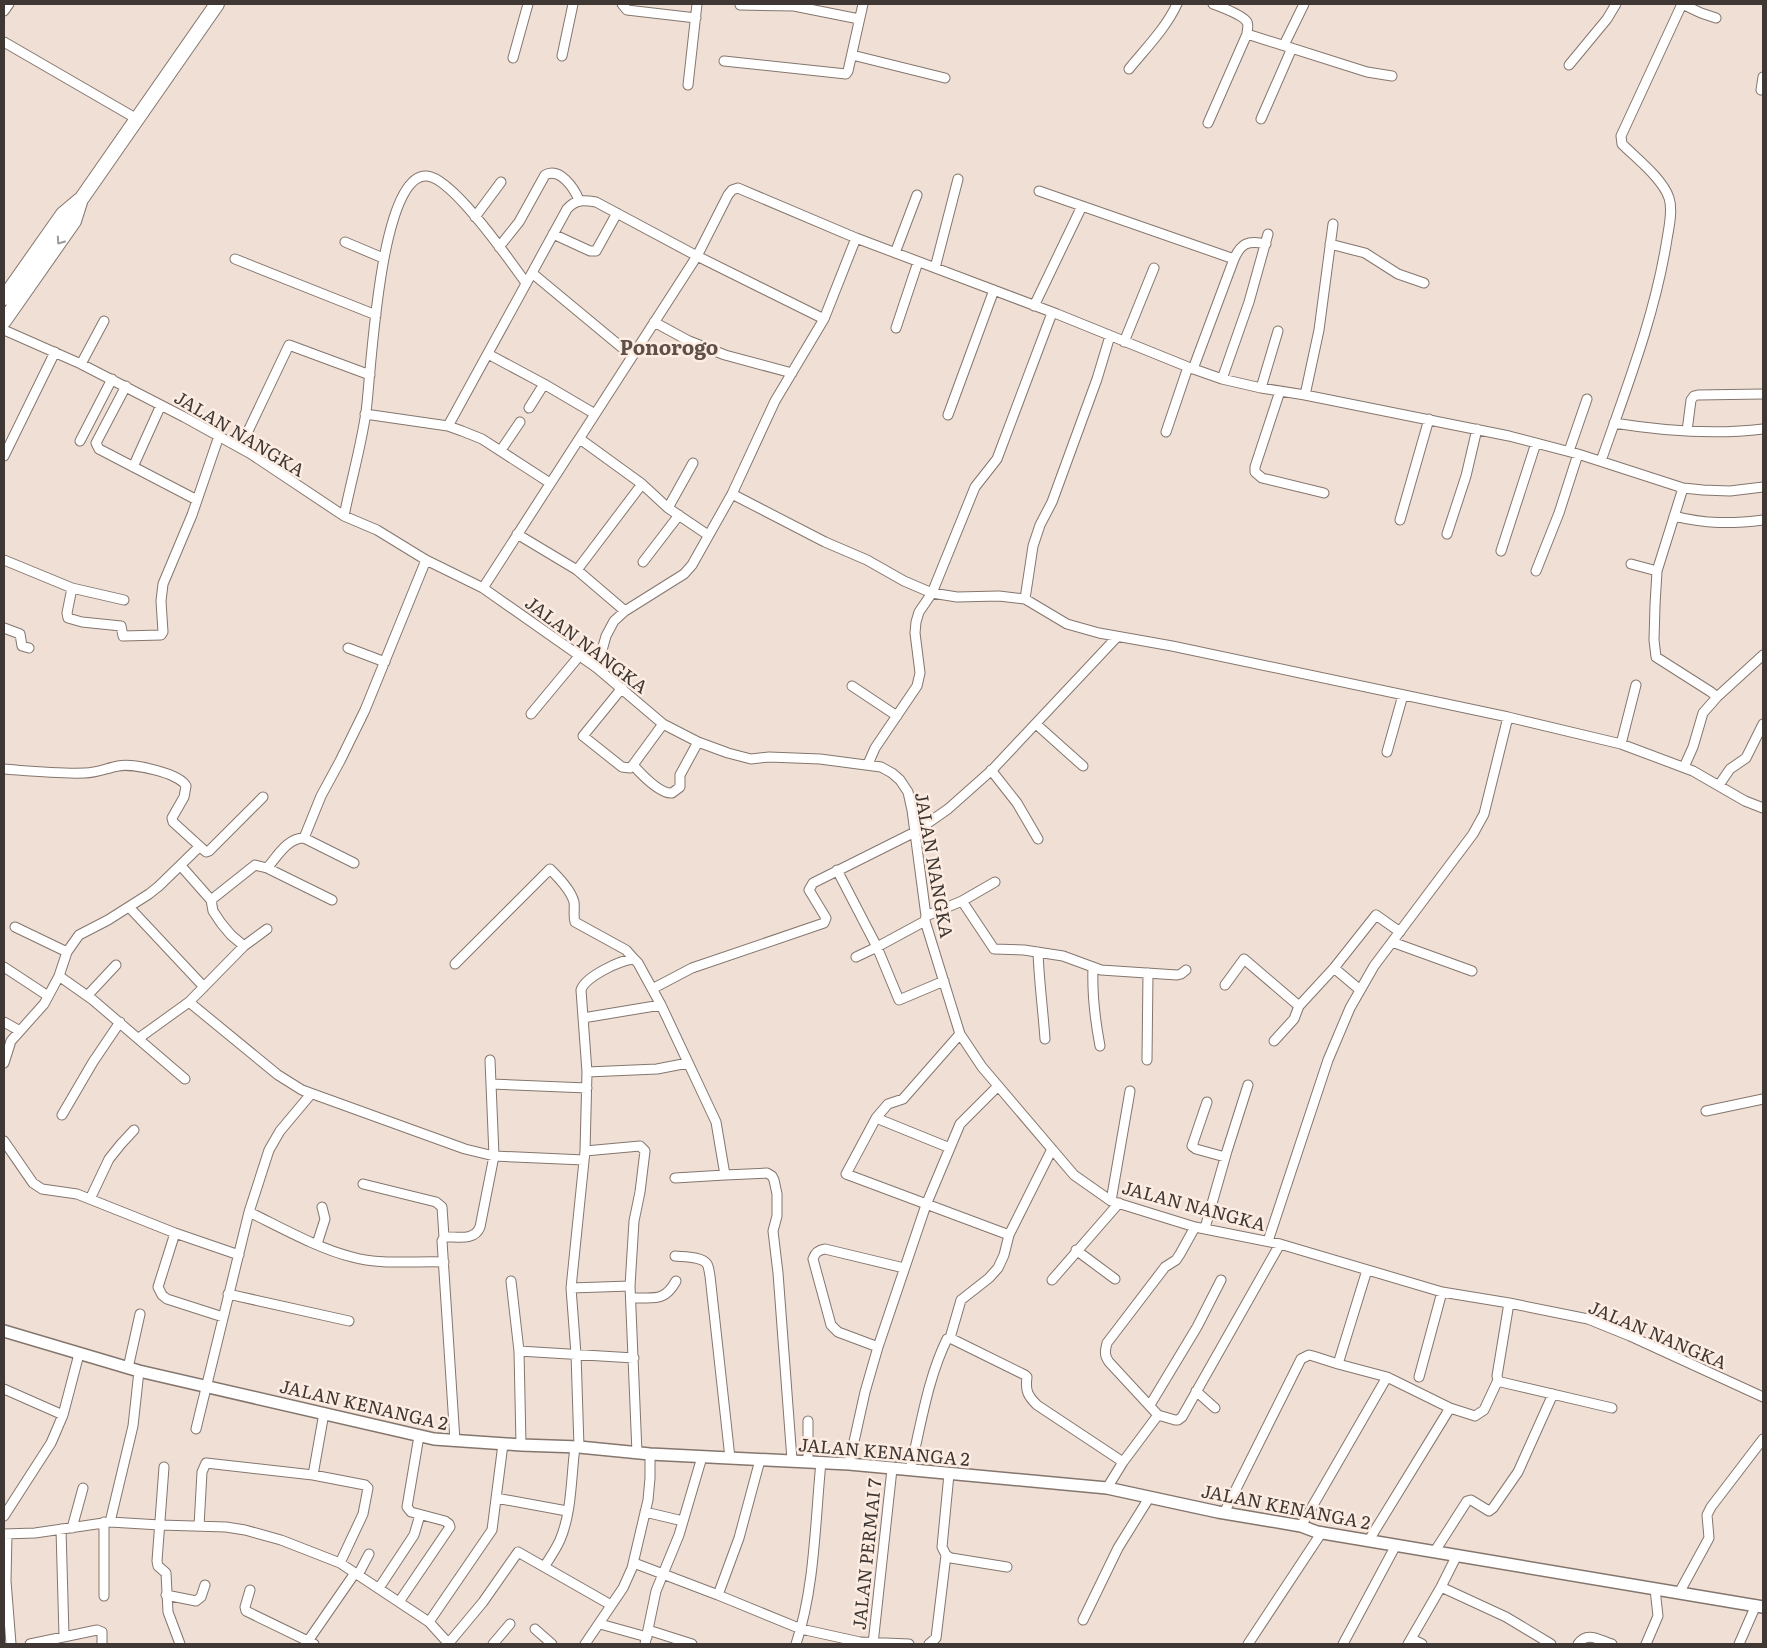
<svg xmlns="http://www.w3.org/2000/svg" width="1767" height="1648" font-family="Literata,serif">
<style>
.lines{fill:none;stroke-linecap:round;stroke-linejoin:round}
.minor-casing{stroke:#85766d;stroke-width:11}
.major-casing{stroke:#85766d;stroke-width:14}
.highway-casing{stroke:#85766d;stroke-width:16}
.minor{stroke:#fff;stroke-width:9}
.major{stroke:#fff;stroke-width:11}
.highway{stroke:#fff;stroke-width:14}
.oneway{stroke:#9e9b99}
.labels{text-anchor:middle;dominant-baseline:central;stroke-width:5;stroke-linejoin:round;paint-order:stroke}
.street-label{font-size:18px;fill:#3e3733;stroke:#fdece2}
.quarter-label{font-size:20px;font-weight:bold;fill:#5e5048;stroke:#fdece2}
</style>
<rect width="100%" height="100%" fill="#efdfd5"/>
<g class="lines">
<g class="minor-casing">
<path id="minor" d="M622,4l5,6 69,8
M1682,4l19,9 15,5
M740,5l54,1 65,13
M4,11l5,-7
M1247,34l120,38 25,4
M4,42l133,77
M1284,45l20,-41
M852,55l93,23
M562,56l11,-52
M513,58l15,-54
M724,61l122,13 2,-3 15,-67
M1569,65l38,-46 9,-15
M1129,69c17,-21 37,-41 48,-65
M688,85l9,-81
M1761,90l2,-13
M1261,119l31,-71
M1208,123l39,-89c0,-4 2,-9 0,-12 -4,-7 -26,-15 -34,-18
M1039,191l195,68c7,-16 14,-19 32,-15
M475,217l26,-35
M553,234l37,17h6l21,-38
M345,242l38,16
M1330,244l35,9 33,21 26,9
M499,247l20,-25 26,-47c15,-8 29,13 34,25
M895,253l22,-58
M235,259l141,56
M935,268l23,-89
M532,273l100,83
M1034,306l48,-100
M654,322l35,19 36,14 67,18
M896,328l22,-66
M4,330l77,34 103,53 67,37 93,62 33,14 49,30 57,28 114,80 66,56 35,18 30,11 23,6 18,-2 51,2 61,8 11,6 8,7 8,12 4,18 14,106 -1,5 35,113 22,33 92,108 37,26 84,26 85,17 162,48 67,11 79,16 42,17 133,61
M1124,342l30,-74
M488,354l56,30 51,30
M81,364l23,-43
M1193,369l41,-110
M1222,379l27,-77 19,-68
M126,386l-30,57 3,6 98,51
M1261,388l17,-57
M1280,391l-25,76v5l7,6 62,15
M1305,395l14,-65 14,-106
M529,408l15,-24
M365,414l83,12 14,5 20,8 68,44
M948,415l46,-125
M1614,423c49,8 100,12 149,6
M448,426l119,-217c9,-10 17,-9 29,-7l101,54 127,63
M1687,431l4,-31 3,-4 4,-1 65,-1
M1166,432l22,-65
M580,439l62,45 26,24 40,27
M80,441l32,-62
M240,448l49,-103 81,30
M501,450l19,-28
M1569,451l18,-52
M4,456l51,-104
M1601,461c25,-72 54,-145 66,-222 2,-12 6,-29 2,-41 -6,-19 -33,-40 -47,-54l-1,-8 61,-132
M133,467l28,-62
M1683,488l-26,83 -2,34 -1,35 2,17 55,35 6,5
M732,494l93,48 42,18 37,21 28,12 25,4 42,-1 26,3 42,25 32,9 73,13 336,71 113,27 72,27 52,30 18,7
M668,508l25,-45
M344,516c7,-35 17,-69 22,-104 5,-35 13,-240 61,-236 26,2 83,85 99,107
M1674,516c31,8 58,8 89,4
M1400,520l29,-101
M517,534l60,36 48,41
M1447,534l19,-58 11,-47
M1501,551l35,-108
M4,560l68,28 -5,25 1,5 14,4 39,4 2,10 38,-1 2,-3 -2,-31 2,-17 29,-69 27,-79
M643,562l36,-47
M1631,564l26,7
M577,570l65,-86
M1536,571l23,-58 19,-59
M72,588l52,12
M483,588l214,-332 31,-61 4,-5 6,-2 118,50 201,76 131,53 34,12 39,9 44,7 204,41 69,18 105,34 20,2 27,1 33,-4
M1025,599l8,-53 7,-21 12,-23 45,-123 13,-43
M4,628l16,6 2,12 7,2
M348,648l37,14
M597,668l9,-32 8,-15 11,-10 59,-37 8,-9 40,-71 43,-93 49,-82 32,-81
M852,686l45,30
M622,688l-39,48 39,31 8,1 3,-3c9,10 27,29 39,28l8,-6v-12l18,-33
M531,714l49,-59
M1036,724l47,42
M1621,744l15,-59
M1387,752l16,-57
M868,764l7,-16 42,-62 3,-13 -5,-40 1,-11 3,-10 13,-19 43,-106 22,-28 55,-146
M633,765l30,-41
M1684,767l9,-20 10,-34 14,-16 46,-42
M4,769c26,2 54,5 81,4 12,0 22,-5 33,-7 14,-3 62,7 68,20l-2,11 -12,21 1,4 33,30 3,-1 54,-54
M991,770l26,33 21,36
M1719,785l11,-16 16,-11 17,-34
M304,838l17,-42 19,-35 25,-51 61,-150
M267,868c10,-11 20,-30 37,-30l50,25
M837,870l40,77 48,-26
M211,900l44,-35 12,3 65,32
M962,901l32,48 30,1 39,6 38,14 76,5 4,-1 5,-4
M129,907l75,80
M926,916l36,-15 33,-19
M15,927l52,25
M1392,942l80,29
M244,946l23,-17
M1038,952c1,29 5,58 7,87
M856,957l21,-10 22,53 45,-19
M455,964l95,-95c8,8 21,21 24,33 1,6 -1,14 1,20l51,28 8,9
M4,967l44,29
M1093,968c-1,27 2,52 7,78
M1334,968l26,22
M59,976l34,24 92,79
M1225,985l19,-26 55,47
M652,989l40,-21 132,-45 2,-5 -17,-28 4,-7 102,-51 33,-23 45,-40 124,-132
M87,996l29,-31
M189,1002l89,73 24,15 163,59 29,7 90,4
M583,1018l78,-13
M4,1022l16,9
M960,1034l-57,65 -15,5 -12,14 -30,56 163,61
M139,1038l50,-36 55,-56 -13,-11 -10,-12 -8,-12 -2,-11 -30,-34
M1274,1041l20,-22 5,-13 35,-38 42,-53 24,17
M1147,1060l1,-87
M4,1063l7,-22 33,-37 15,-28 8,-24 12,-17 29,-15 41,-26 10,-8 40,-39
M587,1072l70,-3 31,-6
M491,1084l96,4
M1207,1102l-15,44 4,3 29,8
M1706,1111l57,-12
M62,1115l31,-53 27,-40
M876,1118l74,30
M4,1141l29,42 9,6 35,5 98,39 64,22
M585,1151l55,-5 5,5 -5,41 -6,29 -4,65 7,167
M675,1178l50,-3
M363,1184l73,18 6,5 2,30
M90,1199l19,-40 12,-15 13,-14
M1111,1201l19,-110
M249,1212c31,15 70,37 103,45 28,8 62,4 92,5
M1195,1227l-15,27 -4,6 -11,7 -58,76c-2,8 -3,12 2,19l49,53 17,5h3l4,-3 98,-173
M1205,1228l22,-77 21,-66
M175,1233l-17,54 4,8 5,4 56,18
M1268,1241l60,-181 22,-52 24,-42 99,-132 11,-20 24,-97
M317,1244l8,-25 -3,-12
M1076,1250l39,29
M675,1256c8,1 27,0 32,8 2,3 2,8 3,12l20,182
M1052,1280l67,-77
M511,1281l8,70 2,94
M571,1288l59,-2
M228,1294l121,27
M631,1298c22,-1 33,5 45,-17
M950,1338l11,-38 28,-22 9,-10 6,-13 5,-20 43,-86
M878,1347l-40,-15 -7,-7 -18,-66c2,-6 5,-9 12,-10l79,19
M519,1351l115,7
M1338,1364l29,-94
M128,1368l12,-54
M1419,1377l23,-85
M1498,1380l3,2 111,26
M4,1389l59,26
M1196,1391l19,17
M1150,1405l47,-78 24,-47
M808,1421v40
M196,1429l53,-217 20,-62 11,-19 31,-37
M455,1441l-13,-200 2,-4c12,-1 30,5 36,-10l14,-71 -4,-96
M579,1447l-3,-93 -5,-66 14,-137 2,-79 -6,-82c4,-13 39,-30 53,-31l4,4 23,42 55,117 9,53 42,-2 5,3 2,4 3,14v22l-4,15 5,42 14,187
M849,1464l16,-72 13,-45 48,-142 34,-81 38,-38
M164,1467l-7,94 1,5 8,7 2,39 12,32
M910,1470c11,-44 17,-90 37,-131l3,-1 75,37 2,2c-2,14 1,19 10,28l86,57
M949,1474l-7,73 4,8 5,3 56,9
M313,1475l11,-62
M1107,1488l16,-26 35,-47
M496,1498l71,13
M645,1512l38,9
M1224,1513l77,-154 8,-4 4,1 25,8 49,13 63,31 25,8 9,-6 14,-30 -1,-4 12,-73
M4,1516l47,-73 12,-28 16,-61
M104,1522v74
M110,1522l23,-96 6,-55
M199,1526l3,-54 4,-9 107,12 52,10 3,3 -5,26 -23,49
M1301,1526l86,-149
M72,1528l11,-40
M61,1529l3,107
M4,1534l31,-1 75,-11 50,3 66,2 19,3 36,10 59,23 89,59 20,22
M7,1534l-1,47 5,63
M1369,1540l81,-132
M1435,1551l32,-50 4,-1 18,11 4,-3 25,-36 35,-78
M634,1563l84,32 83,34 59,13 49,2
M544,1567c6,-9 12,-18 16,-27 12,-28 11,-63 15,-93
M358,1575l11,-21
M1441,1587l65,30 45,27
M379,1588l35,-53 6,-20
M250,1590l-5,17 1,4 68,33
M1679,1593l30,-55 -2,-23 4,-8 52,-68
M166,1595l30,6 5,-4 4,-12
M718,1595l21,-57 21,-78
M399,1602l51,-75 -1,-3 -4,-3 -34,-9 -4,-5 12,-71
M1083,1620l35,-72 31,-50
M429,1622l63,-92 11,-86
M600,1624l47,13
M535,1629l17,15
M648,1630l44,14
M1412,1639l10,5
M308,1641l47,-68
M30,1644l67,-14 5,2v12
M448,1644l35,-42 35,-50 93,53
M493,1644l17,-20
M585,1644l38,-56 9,-20 16,-68 2,-22v-24
M645,1644l11,-53 23,-56 23,-78
M796,1644c19,-57 19,-122 25,-182
M873,1644l19,-175
M929,1644l7,-6 10,-83
M1248,1644l74,-112
M1343,1644l53,-99
M1408,1644l33,-57 16,-32
M1578,1644c9,-13 21,-4 34,0
M1646,1644l12,-28 -3,-27
M1739,1644l17,-39"/>
</g>
<g class="major-casing">
<path id="major" d="M4,1331l135,40 295,68 87,6 58,2 71,7 199,10 258,24 111,24 83,14 16,6 446,75"/>
</g>
<g class="highway-casing">
<path id="highway" d="M4,298l59,-84 19,-16 135,-194
M4,321l70,-100 7,-22"/>
</g>
<use href="#minor" class="minor"/>
<use href="#major" class="major"/>
<use href="#highway" class="highway"/>
</g>
<defs><path id="oneway-chevron" d="M-2-3.5L2.5 0L-2 3.5" fill="none" stroke-width="1.6" stroke-linecap="round" stroke-linejoin="round" transform="scale(1.25)"/></defs>
<use class="oneway" href="#oneway-chevron" transform="translate(60 241) rotate(125)"/>
<g class="labels">
<g class="street-label">
<text transform="translate(240 433) rotate(31)">JALAN NANGKA</text>
<text transform="translate(587 644) rotate(37)">JALAN NANGKA</text>
<text transform="translate(935 865) rotate(80)">JALAN NANGKA</text>
<text transform="translate(1194 1205) rotate(15)">JALAN NANGKA</text>
<text transform="translate(1658 1334) rotate(23)">JALAN NANGKA</text>
<text transform="translate(364 1404) rotate(13)">JALAN KENANGA 2</text>
<text transform="translate(884 1451) rotate(5)">JALAN KENANGA 2</text>
<text transform="translate(1286 1506) rotate(11)">JALAN KENANGA 2</text>
<text transform="translate(866 1554) rotate(-84)">JALAN PERMAI 7</text>
</g>
<g class="quarter-label">
<text x="669" y="346">Ponorogo</text>
</g>
</g>
<rect width="1767" height="1648" fill="none" stroke="#3e3733" stroke-width="10"/>
</svg>
